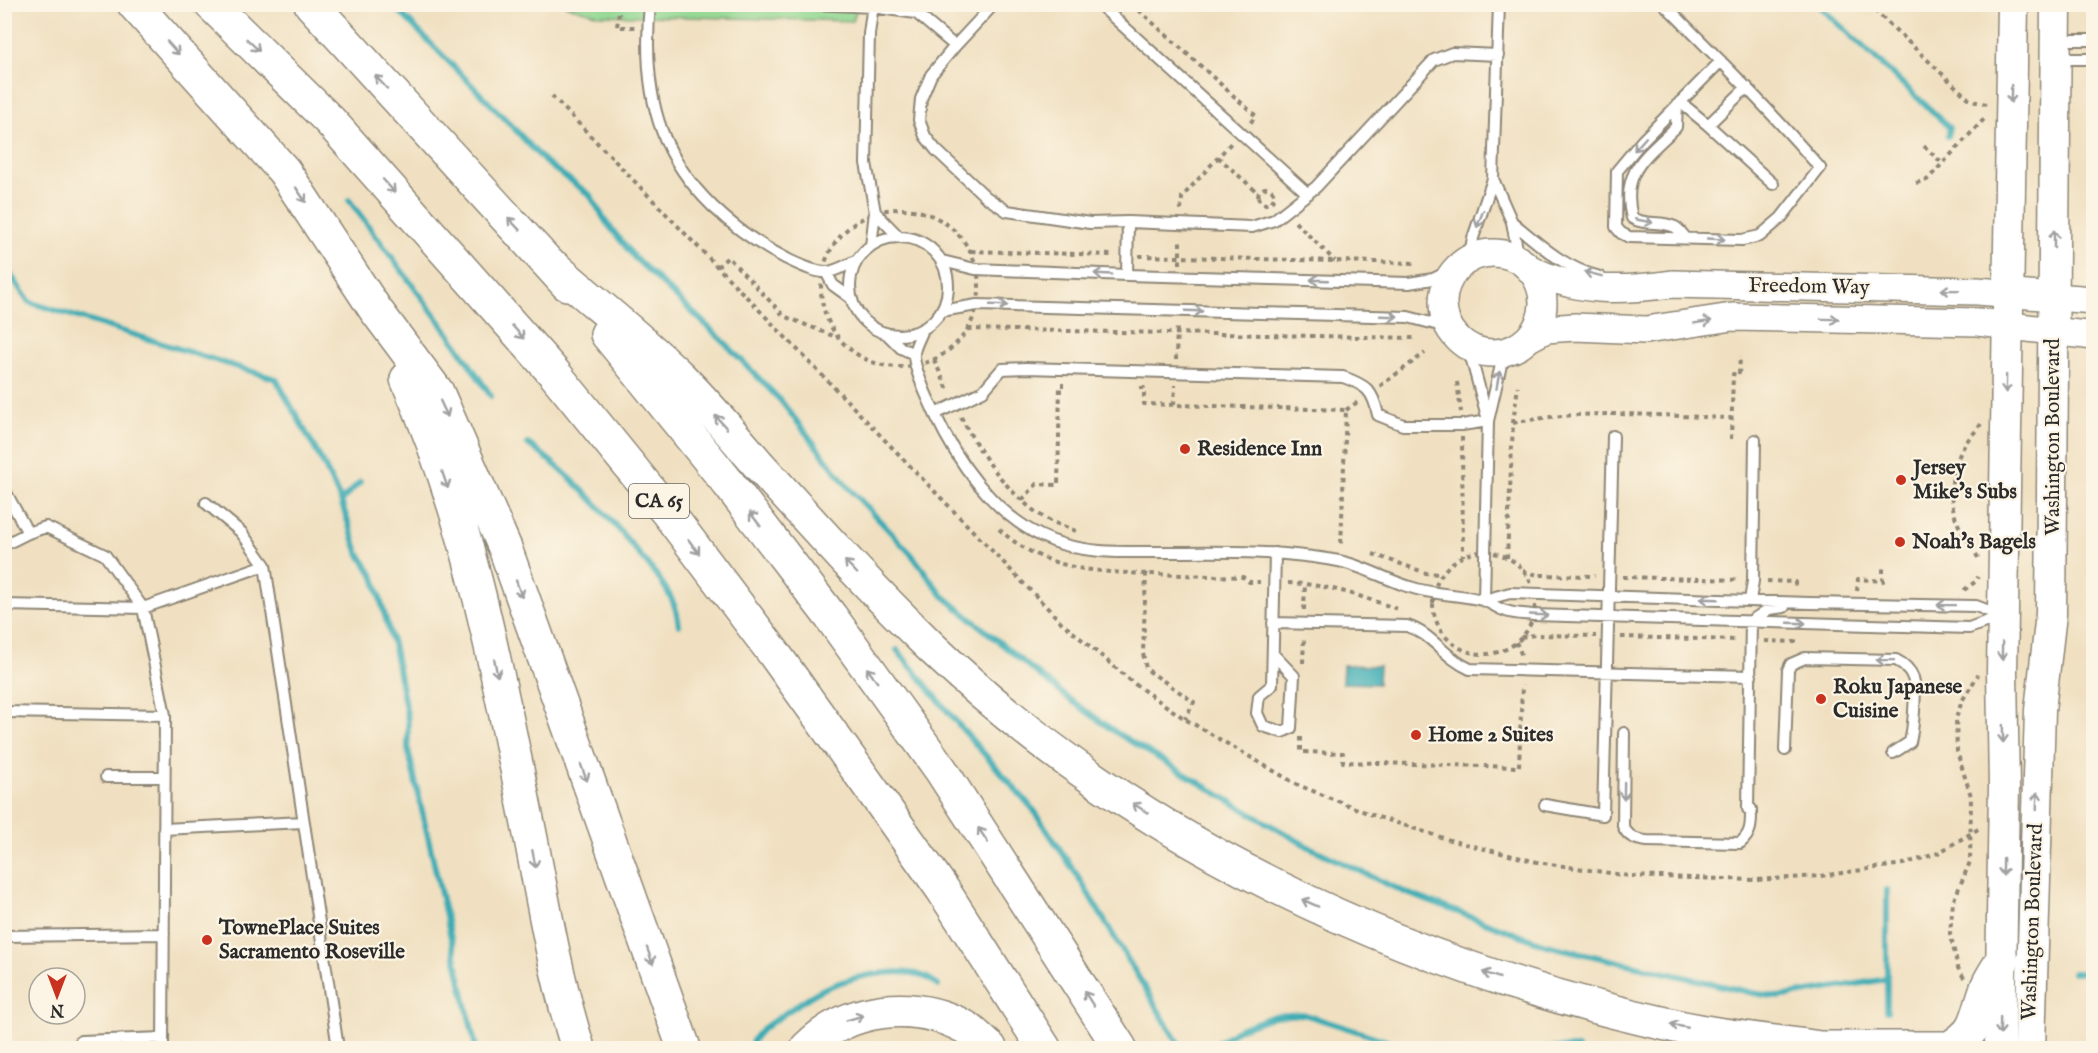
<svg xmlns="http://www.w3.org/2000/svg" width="2098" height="1053" font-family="'IM FELL English',serif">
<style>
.green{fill:#90d791;stroke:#5e815e;stroke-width:1.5}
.water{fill:#39abb4;stroke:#326b70;stroke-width:1.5}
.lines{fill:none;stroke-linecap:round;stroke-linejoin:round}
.stream{stroke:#39abb4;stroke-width:6}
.service-casing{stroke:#8e8676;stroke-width:14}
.tertiary-casing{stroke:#8e8676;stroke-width:30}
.secondary-casing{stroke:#8e8676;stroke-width:33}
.motorway-casing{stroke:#8e8676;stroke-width:36}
.path{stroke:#8e8676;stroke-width:4;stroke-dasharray:4.5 4.5;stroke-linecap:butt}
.service{stroke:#fff;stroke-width:10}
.tertiary{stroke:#fff;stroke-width:27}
.secondary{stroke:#fff;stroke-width:30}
.motorway{stroke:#fff;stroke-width:33}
.oneway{stroke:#a0a0a0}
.poi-dot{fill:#c8321e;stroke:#fcf5e5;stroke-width:2}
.labels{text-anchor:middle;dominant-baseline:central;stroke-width:4.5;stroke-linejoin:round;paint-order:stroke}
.shield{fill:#fcf5e5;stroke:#6a6863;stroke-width:1.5}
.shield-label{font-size:20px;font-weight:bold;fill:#2b2b2b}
.street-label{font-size:21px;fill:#2b2b2b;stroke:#fcf5e5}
.poi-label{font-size:21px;font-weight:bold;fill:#2b2b2b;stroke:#fcf5e5;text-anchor:start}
</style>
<rect width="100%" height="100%" fill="#fcf5e5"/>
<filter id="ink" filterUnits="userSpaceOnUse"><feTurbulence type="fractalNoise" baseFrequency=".0167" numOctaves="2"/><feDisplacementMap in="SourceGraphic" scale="12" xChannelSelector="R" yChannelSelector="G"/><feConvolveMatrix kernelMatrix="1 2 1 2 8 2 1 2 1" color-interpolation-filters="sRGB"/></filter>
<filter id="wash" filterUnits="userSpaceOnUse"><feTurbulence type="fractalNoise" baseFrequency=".008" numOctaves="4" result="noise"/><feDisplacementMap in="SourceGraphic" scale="24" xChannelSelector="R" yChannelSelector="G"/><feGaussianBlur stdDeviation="1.35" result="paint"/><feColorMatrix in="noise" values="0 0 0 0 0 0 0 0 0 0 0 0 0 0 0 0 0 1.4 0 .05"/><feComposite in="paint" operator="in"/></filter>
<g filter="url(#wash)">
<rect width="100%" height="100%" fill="#f0e0c1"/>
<path class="green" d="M564,5h294l-5,16 -254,-6z"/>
<path class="water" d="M1343,665l36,1 -1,18 -36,-1z"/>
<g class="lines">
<path class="stream" d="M392,4l120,122 33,36 45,33 16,27 28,35 89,84 58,60 67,86 64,68 30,40 123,101 52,37 136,82 56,32 95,45 142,53 207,48 25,4 109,-18
M1817,4l133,124 -2,8
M349,200l103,138 39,58
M4,265l25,37 247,77 48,86 17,36 17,51 16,25 20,71 14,72v29l68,299
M528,444c43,30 78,69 111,110 13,15 29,34 36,53 2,6 3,12 4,18
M341,501l19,-19
M897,650l67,81 69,78 44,66 104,173
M1887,890v121
M2073,973h21
M751,1048c1,-15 18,-23 30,-32 15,-10 30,-22 47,-29 27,-11 88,-26 110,-1
M1211,1048l26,-18 37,-14 29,-2 75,24 27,10
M1546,1048h32"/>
</g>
</g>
<g filter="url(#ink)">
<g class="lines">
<g class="service-casing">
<path id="service" d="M650,4c-4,42 -3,87 12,127 21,57 72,101 125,128 11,5 26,13 39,13 9,0 22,-8 30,-11
M815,4l57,3 44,6 39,33 -24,29 -10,24 -2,21 6,16 11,14 50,47 21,14 83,12 38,-1 124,5 22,-7 42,-33 118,-127 18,-7 46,2
M1099,4l209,190
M1664,4c54,54 107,107 156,164l-39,50 -21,18 -18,4 -113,-3 -8,-4 -5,-6 1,-56 25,-30 79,-80
M2058,40h36
M955,46l39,-42
M2056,59h38
M1747,87l-39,38 65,59
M1680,102l28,23
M1677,105l-1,22c-30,30 -56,44 -44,91 13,8 29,2 43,9 4,2 7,7 10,10
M1493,179l19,43 7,38
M875,212l24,25
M1512,222c28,23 52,46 88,55
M850 286a49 49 0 1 1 98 0a49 49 0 1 1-98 0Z
M871,246l4,-34 -9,-49 3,-129 4,-30
M1469,259l4,-21 20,-59 6,-175
M942,261l33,8 152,6 282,8 24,-4 25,-12
M826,272l7,13 18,13
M1127,275l1,-53
M941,311l36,-6 431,12 31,8 19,13
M923,329c-2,7 -9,18 -9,25 -1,16 23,65 31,80 23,43 61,90 108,107 33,13 73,11 108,11 58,0 115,-2 172,8 27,4 51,19 77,27 23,8 48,7 72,13 8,2 16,9 24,11 8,3 19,3 27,4l436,13 30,-11
M886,333l15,15 13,6
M1468,346l20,74
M935,414l48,-23 19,-22 24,-1 317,9c23,8 30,13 35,38l25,10h59l26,-4
M4,489l24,44 -24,12
M206,503l35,29 24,33
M28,533l18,-6 59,28 38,53 122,-43 73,483
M1484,600l26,-7 300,10 166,3 23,9
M1484,600l4,-179 13,-56 17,-19
M1750,601l3,-20 2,-141
M4,605l139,3 22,107 -2,333
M1273,623l134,3c26,8 36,31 63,43l281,7
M1273,654l21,22 -3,52 -9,4 -19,-6 -6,-13 2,-17 13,-11 3,-132
M4,712l161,3
M1624,733l-1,93c5,11 13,14 24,15l93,2c12,-10 11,-19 11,-34
M1785,750l3,-80 3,-6 14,-6 91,2c8,4 14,9 17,18 4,11 0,52 -3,64l-17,11
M106,777h58
M1545,805l58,10 10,-379
M1748,809l3,-188 18,-12 15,-2
M164,829l140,-7
M4,936l160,-2
M81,1048v-7l82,-3"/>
</g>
<g class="tertiary-casing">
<path id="tertiary" d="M1443 303a50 50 0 1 1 100 0a50 50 0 1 1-100 0Z
M1529,268c45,25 93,23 143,16l305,7 117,9
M1529,338l17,-9 29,-2 71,3 86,-13 246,5 116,14"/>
</g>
<g class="secondary-casing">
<path id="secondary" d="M2000,1048l4,-261 -2,-115 11,-668
M2030,1048l10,-338 11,-96 5,-610"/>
</g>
<g class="motorway-casing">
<path id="motorway" d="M134,4l150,167 91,138 62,83 68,156 179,500
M211,4l119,117 224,252 114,140 105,139 109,152 61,86 101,158
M311,4l256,280
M554,267c42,37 87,72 127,111 27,27 52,57 77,86 57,63 113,125 174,184 204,194 470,318 743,378 48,11 97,15 145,22
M607,334l122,150 102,133 110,153 179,278
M407,379c66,148 93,308 125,465 13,69 25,138 46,204
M807,1048c41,-41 106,-49 158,-21 9,5 17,15 25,21
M1819,1048h131c30,-20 25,-27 36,-58 3,-10 10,-19 16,-29"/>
</g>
<path class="path" d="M620,4l-3,23h18
M1132,4l124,112 -6,7
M1868,4l103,97 16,3
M552,96l509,526 75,63 49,34 113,66 77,31 78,25 84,21 92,14 127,4 65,-4 82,-12 17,-5 18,-6 42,-25
M1924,146l18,17
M1218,157l40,36
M1916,183l11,-3 59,-63
M1258 196a8 8 0 1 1 16 0a8 8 0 1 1-16 0Z
M821 288a79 79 0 1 1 158 0a79 79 0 1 1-158 0Z
M1181,210l1,-13 49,-54
M1295,222l40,39
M971,251l143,4
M1139,256l276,7
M1180,264v-26
M717,267l11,-10 56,59 54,22
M968,329l447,9
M934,360l15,32
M1176,360l1,-35
M1457,382l4,30
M1380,386l45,-33
M1140,388h4v16l202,6 -5,136
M1174,405l1,-20
M1346,410l13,-9
M961,417c18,36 50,81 84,101 10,6 22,9 31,13
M1513,423c72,-15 145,-7 218,-5
M1462,437l1,119
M1731,439l2,-65 6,1 1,-19
M1022,500l15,-16 21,1 2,-100h4
M999,529c44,41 95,43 152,45 30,1 61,2 92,3l6,5h11
M1433 603a51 51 0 1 1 102 0a51 51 0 1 1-102 0Z
M1373,554l53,19 16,1
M1507,558l6,-135 5,-37
M1978,558c-5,-11 -13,-21 -19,-32 -12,-25 -9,-56 5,-80 4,-8 12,-14 17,-22
M1523,571l15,4 57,1
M1146,573l-3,80 3,16 48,33 -9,17
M1623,577l116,3
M1767,581l28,1v6
M1288,583c40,1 75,14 112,27
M1964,590l11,-8 3,-5
M1857,591l1,-12 25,2v-13
M1304,610l1,-27
M1521,637l14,-2 61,1
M1621,637l116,3
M1765,641l30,1v-5
M1516,642l6,14
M1303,663l1,-25
M1301,737v15l42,1v9l176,5 3,-82
M1964,978l-6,-10 -8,-35 3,-31 17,-40 1,-66 -14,-44 -1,-34 6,-17 16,-26"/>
<use href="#service" class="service"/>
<use href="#tertiary" class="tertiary"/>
<use href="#secondary" class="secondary"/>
<use href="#motorway" class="motorway"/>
</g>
<defs><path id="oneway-shaft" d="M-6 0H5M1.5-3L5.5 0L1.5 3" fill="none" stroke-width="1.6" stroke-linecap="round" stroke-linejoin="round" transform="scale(1.5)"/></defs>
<g class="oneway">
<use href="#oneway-shaft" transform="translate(253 45) rotate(44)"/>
<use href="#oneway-shaft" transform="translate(173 48) rotate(48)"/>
<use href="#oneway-shaft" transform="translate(381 82) rotate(-133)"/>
<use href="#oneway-shaft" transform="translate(2011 94) rotate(91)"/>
<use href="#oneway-shaft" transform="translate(1640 144) rotate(131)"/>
<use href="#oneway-shaft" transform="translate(389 186) rotate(48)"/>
<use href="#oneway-shaft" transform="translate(301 195) rotate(56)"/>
<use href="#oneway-shaft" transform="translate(1480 219) rotate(111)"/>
<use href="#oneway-shaft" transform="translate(1644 221) rotate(11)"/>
<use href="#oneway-shaft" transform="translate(514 224) rotate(-133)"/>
<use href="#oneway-shaft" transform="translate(1716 239) rotate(3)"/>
<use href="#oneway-shaft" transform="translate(2054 239) rotate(-90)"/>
<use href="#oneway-shaft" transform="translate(1103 274) rotate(-177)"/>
<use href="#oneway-shaft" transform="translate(1593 274) rotate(-166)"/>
<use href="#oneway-shaft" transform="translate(1319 280) rotate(-178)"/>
<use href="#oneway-shaft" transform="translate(1950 290) rotate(-179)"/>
<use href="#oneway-shaft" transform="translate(999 305) rotate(2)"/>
<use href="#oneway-shaft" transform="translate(1194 311) rotate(2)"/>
<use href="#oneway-shaft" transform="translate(1389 316) rotate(2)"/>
<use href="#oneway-shaft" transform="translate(1830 319) rotate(1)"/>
<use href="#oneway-shaft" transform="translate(1703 322) rotate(-9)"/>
<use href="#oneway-shaft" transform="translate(518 332) rotate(49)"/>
<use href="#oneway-shaft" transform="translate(1498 380) rotate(-80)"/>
<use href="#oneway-shaft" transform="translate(2006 384) rotate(91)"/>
<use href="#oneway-shaft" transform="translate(444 409) rotate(65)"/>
<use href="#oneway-shaft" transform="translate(721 422) rotate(-132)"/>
<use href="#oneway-shaft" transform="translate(445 480) rotate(71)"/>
<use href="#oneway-shaft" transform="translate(755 519) rotate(-127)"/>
<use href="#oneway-shaft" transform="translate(694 547) rotate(53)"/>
<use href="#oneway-shaft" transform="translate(851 567) rotate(-134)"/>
<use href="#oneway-shaft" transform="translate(519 589) rotate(71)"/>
<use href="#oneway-shaft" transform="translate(1709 599) rotate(-178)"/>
<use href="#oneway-shaft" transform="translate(1946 605) rotate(-179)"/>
<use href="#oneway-shaft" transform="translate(1539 615) rotate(3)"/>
<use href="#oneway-shaft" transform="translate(1797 623) rotate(2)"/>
<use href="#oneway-shaft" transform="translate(2002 651) rotate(91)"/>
<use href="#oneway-shaft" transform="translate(1885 660) rotate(-179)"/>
<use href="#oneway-shaft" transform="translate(496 668) rotate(79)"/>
<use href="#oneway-shaft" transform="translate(872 675) rotate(-126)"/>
<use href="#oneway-shaft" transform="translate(2003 734) rotate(89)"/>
<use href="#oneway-shaft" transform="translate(584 773) rotate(70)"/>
<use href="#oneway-shaft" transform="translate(1624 791) rotate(91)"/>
<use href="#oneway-shaft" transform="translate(2037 801) rotate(-88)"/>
<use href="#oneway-shaft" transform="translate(1140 808) rotate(-148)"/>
<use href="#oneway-shaft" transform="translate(983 835) rotate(-123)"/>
<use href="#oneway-shaft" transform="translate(534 859) rotate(79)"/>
<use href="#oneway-shaft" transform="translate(2003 867) rotate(91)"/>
<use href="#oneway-shaft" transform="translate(1310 903) rotate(-156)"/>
<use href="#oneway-shaft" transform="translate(650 956) rotate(70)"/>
<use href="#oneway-shaft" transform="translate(1491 975) rotate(-161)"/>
<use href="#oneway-shaft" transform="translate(1089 999) rotate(-123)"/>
<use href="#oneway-shaft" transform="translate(855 1018) rotate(-16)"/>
<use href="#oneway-shaft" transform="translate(1679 1026) rotate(-169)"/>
<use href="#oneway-shaft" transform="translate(2000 1026) rotate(91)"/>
</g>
</g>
<g class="poi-dot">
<circle cx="1185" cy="449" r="6"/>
<circle cx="1901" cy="480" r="6"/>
<circle cx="1900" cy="542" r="6"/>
<circle cx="1821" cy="699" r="6"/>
<circle cx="1416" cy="735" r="6"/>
<circle cx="207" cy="940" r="6"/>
</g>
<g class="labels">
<rect class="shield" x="629" y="484" width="60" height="34" rx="4.5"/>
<g class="shield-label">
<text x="659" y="501">CA 65</text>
</g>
<g class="street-label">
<text transform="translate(1809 287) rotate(1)">Freedom Way</text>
<text transform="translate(2053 437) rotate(-90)">Washington Boulevard</text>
<text transform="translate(2033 922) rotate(-88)">Washington Boulevard</text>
</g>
<g class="poi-label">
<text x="1197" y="449">Residence Inn</text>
<text x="1913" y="468">Jersey<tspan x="1913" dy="24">Mike's Subs</tspan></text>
<text x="1912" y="542">Noah's Bagels</text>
<text x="1833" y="687">Roku Japanese<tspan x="1833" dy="24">Cuisine</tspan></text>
<text x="1428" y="735">Home 2 Suites</text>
<text x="219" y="928">TownePlace Suites<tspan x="219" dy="24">Sacramento Roseville</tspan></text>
</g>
</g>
<rect width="2098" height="1053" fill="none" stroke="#fcf5e5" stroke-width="24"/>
<g transform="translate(57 996) rotate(180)"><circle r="28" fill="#fcf5e5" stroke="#a8a49b" stroke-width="1.5"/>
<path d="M0-4.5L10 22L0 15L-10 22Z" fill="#c8321e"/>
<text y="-9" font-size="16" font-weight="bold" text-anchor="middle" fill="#2b2b2b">N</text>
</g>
</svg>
